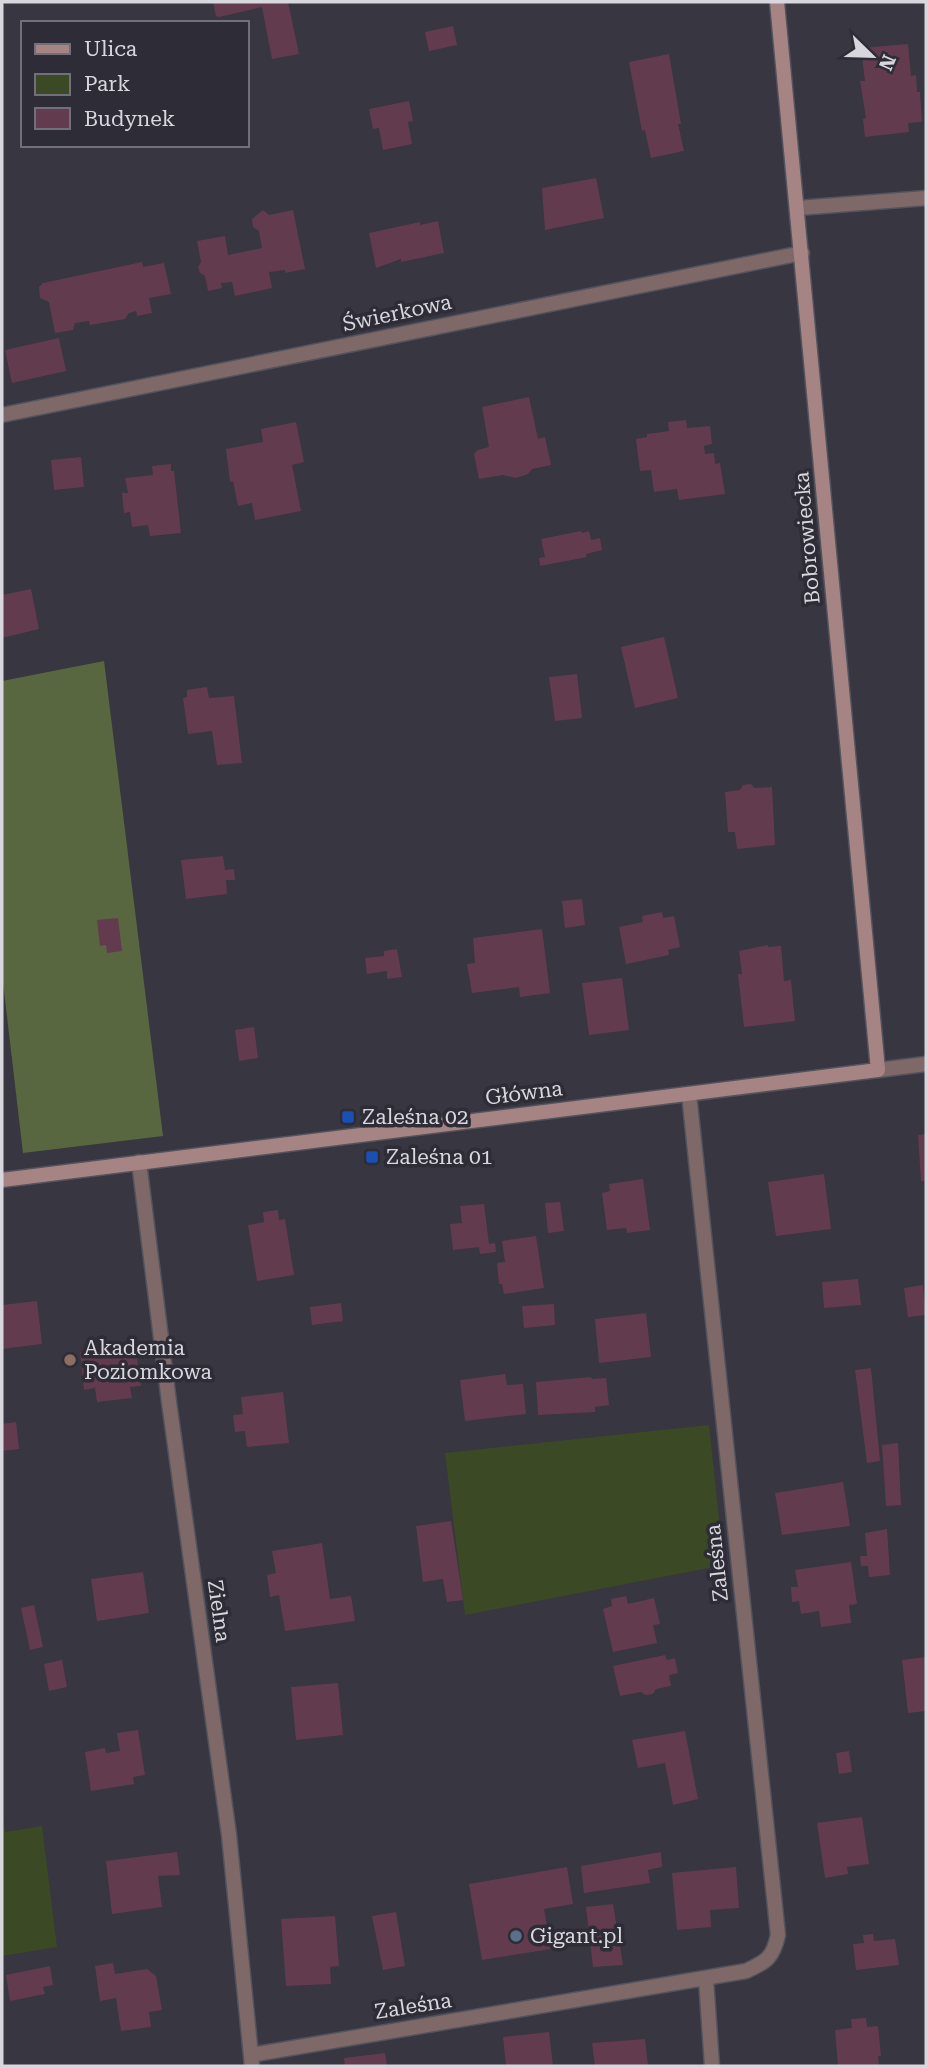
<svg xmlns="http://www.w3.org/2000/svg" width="928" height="2068" font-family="'Roboto Serif',serif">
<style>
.green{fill:#3c4925}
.forest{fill:#58673f}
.building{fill:#633b4e}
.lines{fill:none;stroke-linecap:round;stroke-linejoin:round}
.lane-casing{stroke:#54535d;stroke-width:17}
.street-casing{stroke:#54535d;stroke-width:17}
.secondary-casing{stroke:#54535d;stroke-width:17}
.lane{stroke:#7f6968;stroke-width:14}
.street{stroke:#7f6968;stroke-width:14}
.secondary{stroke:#a68483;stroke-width:14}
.transit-dot{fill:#1a4fb4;stroke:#2d2c37;stroke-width:2.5}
.education-dot{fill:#8d6e63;stroke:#2d2c37;stroke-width:2.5}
.service-dot{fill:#5c6f8a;stroke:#2d2c37;stroke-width:2.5}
.labels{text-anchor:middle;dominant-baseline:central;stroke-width:7;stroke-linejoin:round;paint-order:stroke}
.street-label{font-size:21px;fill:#d8d7de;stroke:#2d2c37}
.poi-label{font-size:21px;fill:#d8d7de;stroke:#2d2c37;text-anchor:start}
</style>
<rect width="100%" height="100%" fill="#373641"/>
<path class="green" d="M709,1425l15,140 -259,50 -20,-162z
M2,1810l3,22 37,-6 15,121 -55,9z"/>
<path class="forest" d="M104,661l59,475 -140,17 -21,-179v-293z"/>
<path class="building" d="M213,2h75l11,52 -27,5 -10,-52 -43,10 -3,-1z
M453,26l4,19 -28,6 -4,-19z
M908,44l3,32 5,-1 1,17h3l2,30 -14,1 1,9 -44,5 -2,-18 3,-1 -6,-37h5l-4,-33z
M669,54l12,70h-3l6,27 -33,7 -6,-28 -3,1 -13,-69z
M409,101l4,20 -5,1 4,22 -29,6 -4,-22 -6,1 -4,-20z
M596,178l8,40 -59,12 -3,-42z
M263,210l6,5 24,-5 12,59 -20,4v-3l-16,2 3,16 -37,8 -3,-14 -11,1 1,5 -14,3 -3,-15 -5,-3 -2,-6 3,-5 -4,-21 28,-5 3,19 34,-7 -3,-17 -6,-4 -1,-8z
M438,221l6,32 -43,9v-3l-25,9 -7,-35 51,-11v3z
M142,262l1,5 21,-4 7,31 -22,4 3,15 -15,3 -1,-5 -7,2 -4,6 -35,6 -1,-4 -14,2 -2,7 -18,3 -6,-31 -9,-4 -1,-11 4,-4z
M59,338l7,33 -54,12 -7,-33z
M529,397l9,42 7,-2 6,28 -19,4 -4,5 -12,4 -13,-3 -24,4 -5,-25 4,-4 11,-3 -7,-40z
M686,420l1,8 23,-2 2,18 -8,2 1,8 9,-1 1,11 5,-1 5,31 -46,6 -2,-11 -23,3 -3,-22 -11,1 -4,-32 11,-2v-3l22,-3 -1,-9z
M296,422l8,40 -12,3 9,46 -46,9 -3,-17 -14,3 -5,-25 -3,1 -4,-33 37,-7 -2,-13z
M81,457l3,30 -30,3 -3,-30z
M171,464v7h3l7,62 -31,3 -2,-11 -16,2 -2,-15 -6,1 -2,-20h6l-3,-15 28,-3 -1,-9z
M581,531l1,2 7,-2 2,9 9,-2 2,12 -16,4 1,3 -47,9 -1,-8 6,-1 -4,-18z
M31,589l8,40 -37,9v-43z
M664,637l14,61 -43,10 -14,-61z
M577,674l5,44 -27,3 -6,-44z
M207,687l2,11 25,-2 8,67 -25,2 -5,-34 -24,3 -5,-36 4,-1v-7z
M751,784l3,4 18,-1 3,58 -38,4 -2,-17h-7l-3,-40 15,-2 3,-5z
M223,856l2,14 9,-1 1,11h-9l1,14 -41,5 -5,-39z
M582,899l3,26 -20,3 -3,-27z
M662,912l1,6 11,-2 6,31 -12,3 1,5 -43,9 -7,-37 24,-5 -1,-6z
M118,918l4,33 -15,2 -1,-8 -6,1 -3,-26z
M542,929l8,64 -30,4 -1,-10 -47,6 -5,-29 8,-1 -2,-25z
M768,945v2l13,-1 3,35 7,-1 4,41 -51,6 -6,-53h4l-3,-23z
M397,949l5,28 -15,2v-8l-20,3 -2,-16 19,-2v-5z
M622,978l7,52 -40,5 -7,-52z
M254,1027l4,31 -19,3 -4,-31z
M926,1134v47h-5l-3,-46z
M824,1174l7,55 -55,7 -8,-54z
M643,1179l7,51 -23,3 -1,-5 -19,2 -5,-37 8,-2 -1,-7z
M560,1202l4,29 -16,2 -3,-30z
M484,1204l5,40 6,-1 1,9 -16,2 -1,-7 -26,3 -3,-26 12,-1 -2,-17z
M278,1210l1,10 6,-1 9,56 -37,6 -9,-56 16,-3 -1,-10z
M536,1236l8,52 -40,6 -2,-10h-3l-2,-21 8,-1 -3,-21z
M858,1279l3,26 -37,3 -2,-26z
M923,1285l3,30 -18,2 -4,-29z
M37,1301l5,43 -40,5v-44z
M341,1303l2,18 -31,4 -2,-18z
M554,1304l1,21 -31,3 -2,-22z
M646,1313l5,44 -52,6 -4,-44z
M135,1345l6,41 -11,1 2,11 -35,4 -2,-14 -11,2 -4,-38z
M871,1368l9,93 -13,2 -12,-93z
M505,1374l2,11 16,-1 3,30 -61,7 -5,-41z
M591,1377l1,2 14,-1 3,27 -14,2v5l-57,3 -2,-33z
M283,1392l6,51 -42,4 -2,-16 -10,1 -2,-17 10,-1 -2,-17z
M16,1422l3,27 -17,2v-27z
M898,1443l3,62 -15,1 -4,-61z
M843,1482l7,44 -68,9 -7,-42z
M451,1521l12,79 -16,2 -4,-23 -20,3 -7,-56z
M887,1529l3,46 -21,2 -1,-11h-7l-1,-10h7l-2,-23z
M322,1543l8,56 21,-3 4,25 -70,10 -6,-36 -9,2 -3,-22 9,-2 -4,-22z
M851,1562l6,42 -8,1 2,18 -30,4 -2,-16 -18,3 -2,-13 -7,1 -1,-15h7l-3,-17z
M143,1572l6,41 -52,8 -6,-42z
M626,1596l2,8 26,-6 6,26 -7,1 4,18 -44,9 -10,-43 9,-3 -1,-7z
M34,1605l9,42 -13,3 -9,-42z
M665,1655l2,5 8,-2 3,15 -9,2 2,11 -15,3 -3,5 -7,1 -5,-3 -21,4 -7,-30z
M926,1657v54l-18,2 -6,-53z
M62,1660l5,27 -18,4 -5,-27z
M338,1683l5,52 -47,5 -5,-53z
M138,1730l7,45 -12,2 1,7 -43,7 -6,-39 20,-4 1,5 14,-2 -3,-18z
M685,1731l13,68 -25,6 -8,-42 -27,5 -6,-28z
M849,1751l3,21 -13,2 -3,-21z
M862,1817l7,47 -22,3 1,7 -23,4 -8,-55z
M177,1852l3,23 -22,1 4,31 -50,7 -6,-53z
M661,1852l1,15 -14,3 2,13 -66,10 -3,-27z
M567,1867l6,37 -29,5 7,40 -69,11 -13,-76z
M736,1867l3,41 -29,2 1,17 -34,3 -5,-57z
M613,1904l10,61 -30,2 -7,-60z
M396,1912l9,54 -22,4 -11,-54z
M335,1916l4,50 -9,1 1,17 -45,2 -5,-67z
M873,1934l1,7 21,-2 4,26 -43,5 -3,-26 11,-1 -1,-8z
M113,1963l2,11 32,-5 9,7 6,34 -13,2 2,15 -30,4 -5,-33 -16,3 -5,-35z
M50,1966l3,19 -10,2 2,7 -35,7 -4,-26z
M866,2018l1,9 11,-1 3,30h-3l1,10 -41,-1 -3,-35 17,-2 -1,-9z
M549,2032l4,34h-47l-3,-29z
M645,2039l3,27h-53l-3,-23z
M385,2053l2,13h-42l-1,-8z"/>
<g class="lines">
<g class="lane-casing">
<path id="lane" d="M798,208l128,-10"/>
</g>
<g class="street-casing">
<path id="street" d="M2,415l800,-162
M878,1070l48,-6
M139,1162l30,240 60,433 23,231
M706,1979l6,87
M251,2055l495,-84c20,-9 27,-13 32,-36l-89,-841"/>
</g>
<g class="secondary-casing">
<path id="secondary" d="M2,1180l876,-110 -101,-1068"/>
</g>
<use href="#lane" class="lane"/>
<use href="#street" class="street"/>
<use href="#secondary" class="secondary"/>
</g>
<g class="transit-dot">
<rect x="341" y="1110" width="14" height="14" rx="3.5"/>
<rect x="365" y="1150" width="14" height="14" rx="3.5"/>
</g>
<circle class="education-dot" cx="70" cy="1360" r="7"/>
<circle class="service-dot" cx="516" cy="1936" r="7"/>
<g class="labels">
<g class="street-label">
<text transform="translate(397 313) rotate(-12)">Świerkowa</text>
<text transform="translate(807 538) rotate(-95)">Bobrowiecka</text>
<text transform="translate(524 1093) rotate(-7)">Główna</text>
<text transform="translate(717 1563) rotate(-96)">Zaleśna</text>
<text transform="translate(219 1611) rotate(82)">Zielna</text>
<text transform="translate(413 2006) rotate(-9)">Zaleśna</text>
</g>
<g class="poi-label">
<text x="362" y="1117">Zaleśna 02</text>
<text x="386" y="1157">Zaleśna 01</text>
<text x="84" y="1348">Akademia<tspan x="84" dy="24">Poziomkowa</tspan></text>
<text x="530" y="1936">Gigant.pl</text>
</g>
</g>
<rect width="928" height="2068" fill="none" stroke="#d8d7de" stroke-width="7"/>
<rect x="21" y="21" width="228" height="126" fill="#2d2c37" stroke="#71707a" stroke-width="2"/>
<rect x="35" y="44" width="35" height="10" fill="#a68483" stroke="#71707a" stroke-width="2"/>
<text x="84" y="56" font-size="21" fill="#d8d7de">Ulica</text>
<rect x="35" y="74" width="35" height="21" fill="#3c4925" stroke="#71707a" stroke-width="2"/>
<text x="84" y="91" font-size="21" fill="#d8d7de">Park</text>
<rect x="35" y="108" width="35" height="21" fill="#633b4e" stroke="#71707a" stroke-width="2"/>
<text x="84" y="126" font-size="21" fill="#d8d7de">Budynek</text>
<g transform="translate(872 56) rotate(113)" stroke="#2d2c37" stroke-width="5" paint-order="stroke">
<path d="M0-5L12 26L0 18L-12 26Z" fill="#d8d7de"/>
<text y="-10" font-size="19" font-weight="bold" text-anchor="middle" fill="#d8d7de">N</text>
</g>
</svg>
